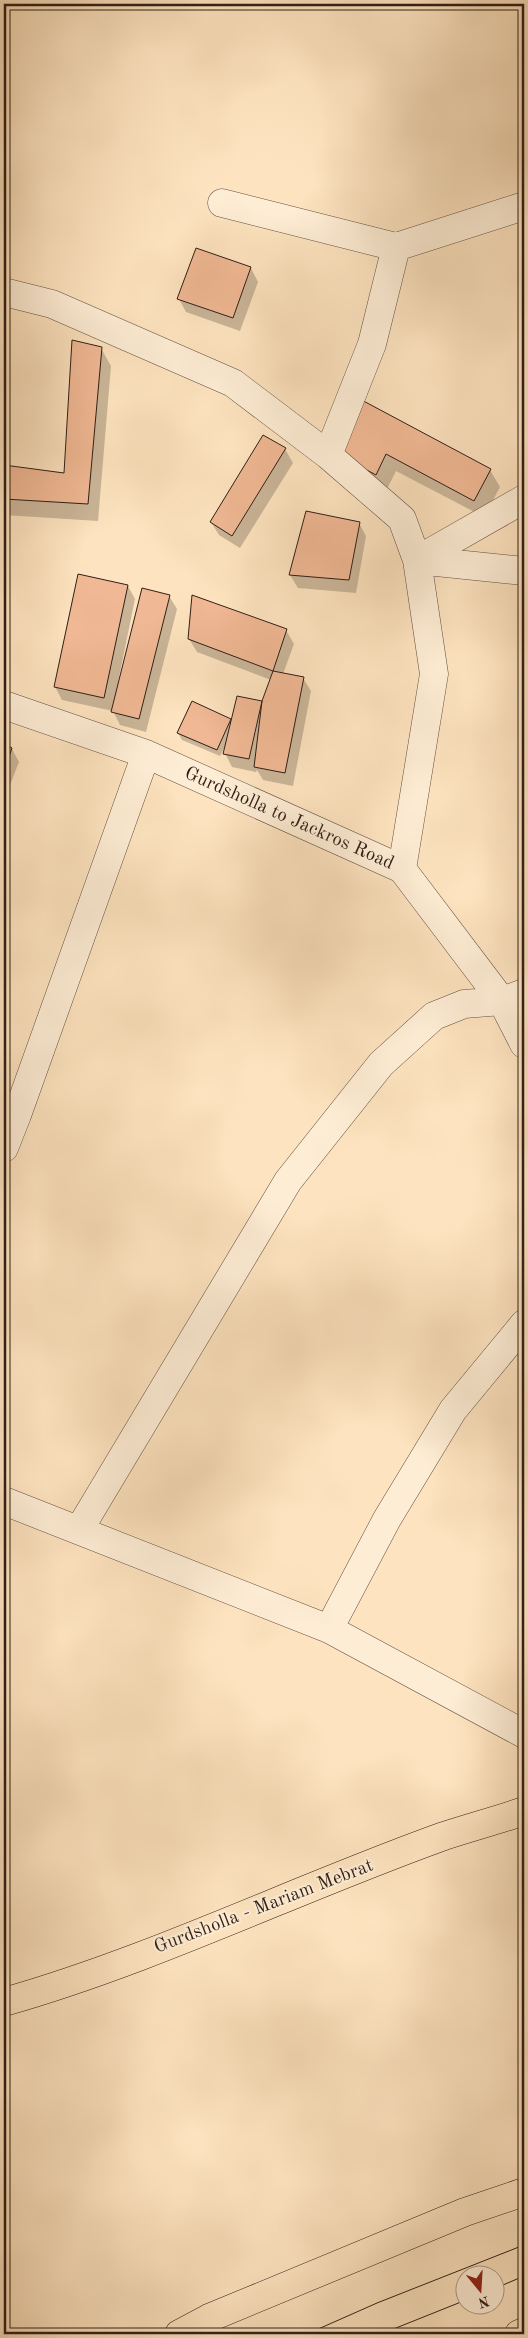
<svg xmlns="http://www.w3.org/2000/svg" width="528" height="2338" font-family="'Old Standard TT',serif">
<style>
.shadow{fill:#0003}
.building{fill:#f0b894;stroke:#301e17}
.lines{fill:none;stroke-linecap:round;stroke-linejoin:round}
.minor-casing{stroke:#634f41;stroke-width:29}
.major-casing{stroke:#301e17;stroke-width:29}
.minor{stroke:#feedd5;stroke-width:28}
.major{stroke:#fde3bf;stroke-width:28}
.tram{stroke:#301e17;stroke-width:1}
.labels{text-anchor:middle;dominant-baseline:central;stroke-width:4;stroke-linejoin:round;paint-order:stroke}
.street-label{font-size:19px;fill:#301e17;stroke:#feedd5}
</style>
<rect width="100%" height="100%" fill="#fde3bf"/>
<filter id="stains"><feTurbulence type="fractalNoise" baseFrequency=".004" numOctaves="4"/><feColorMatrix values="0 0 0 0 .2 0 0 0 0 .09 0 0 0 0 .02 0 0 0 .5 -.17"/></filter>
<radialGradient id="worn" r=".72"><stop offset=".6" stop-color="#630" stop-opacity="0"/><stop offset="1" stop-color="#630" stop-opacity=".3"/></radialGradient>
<path class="shadow" d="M197,249l54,19 7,14 -18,49 -54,-19 -7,-13z
M101,348l10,18 -13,155 -94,-6v-49l61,8z
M357,398l133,72 10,17 -16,30 -88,-46 -10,20 -57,-42z
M285,449l8,14 -53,85 -21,-13 -8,-13z
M307,512l52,11 7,13 -10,57 -58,-5 -8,-13z
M128,586l7,13 -17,83 2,1 49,-87 8,13 -31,123 -26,-7 -7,-14 -51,-11 -7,-13z
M286,630l8,14 -11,30 20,4 8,13 -18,95 -30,-6 -6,-10 -1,2 -24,-5 -7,-14v-7l-5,10 -38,-16 -4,-7 52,-13 2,2 6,-25 25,6 8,-23 -74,-28 -8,-13z
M4,746l8,3 7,13 -11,28 -4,-2v-8l2,1 1,-2 -3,-2z"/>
<path class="building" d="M196,248l55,19 -18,51 -56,-19z
M72,340l30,7 -14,157 -84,-5v-34l60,8z
M356,397l135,72 -17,32 -88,-47 -10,21 -48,-26z
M263,435l23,13 -54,88 -22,-14z
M306,511l54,11 -11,58 -60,-5z
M78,574l50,11 -24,113 -50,-11z
M142,588l28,7 -31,124 -28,-7z
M192,595l95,34 -14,42 -85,-32z
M273,671l31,6 -19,96 -31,-6 8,-66z
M237,696l25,5 -13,58 -26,-5z
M192,701l39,18 -14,31 -40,-17z
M4,744l8,4 -8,23z"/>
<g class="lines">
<g class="minor-casing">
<path id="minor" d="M222,203l174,44 128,-41
M4,292l48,12 181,79 95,72 74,64 15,41 17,114 -32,195
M328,455l44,-111 24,-97
M417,560l107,-61
M417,560l107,11
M4,705l142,49 256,115 100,132 22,43
M4,1148l13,-33 129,-361
M4,1501l325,128 195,105
M79,1530l209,-349 93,-117 53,-48 30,-12 38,-3 22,-8
M329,1629l58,-110 66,-109 71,-86"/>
</g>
<g class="major-casing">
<path id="major" d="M4,2002c151,-43 292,-113 440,-166 27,-9 54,-16 80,-25
M179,2334l30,-16 256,-106 59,-20
M519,2334l5,-2"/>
</g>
<use href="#minor" class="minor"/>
<use href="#major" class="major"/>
<path class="tram" d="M496,2288l28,-12
M307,2334l70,-31 147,-58
M381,2334l85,-34"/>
</g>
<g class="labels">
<g class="street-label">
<text transform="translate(289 819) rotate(24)">Gurdsholla to Jackros Road</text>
<text transform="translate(264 1907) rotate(-21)">Gurdsholla - Mariam Mebrat</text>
</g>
</g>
<rect width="528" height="2338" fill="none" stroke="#fde3bf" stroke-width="20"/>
<rect x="5" y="5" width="518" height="2328" fill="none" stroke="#301e17" stroke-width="2.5"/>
<rect x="10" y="10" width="508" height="2318" fill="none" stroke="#301e17"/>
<g transform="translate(480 2290) rotate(162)"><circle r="24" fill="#feedd5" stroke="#ac9a89"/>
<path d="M0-4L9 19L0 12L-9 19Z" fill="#8f2418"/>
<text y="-8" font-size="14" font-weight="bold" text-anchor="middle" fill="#301e17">N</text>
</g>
<rect width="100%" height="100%" filter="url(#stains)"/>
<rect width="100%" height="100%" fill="url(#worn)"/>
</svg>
